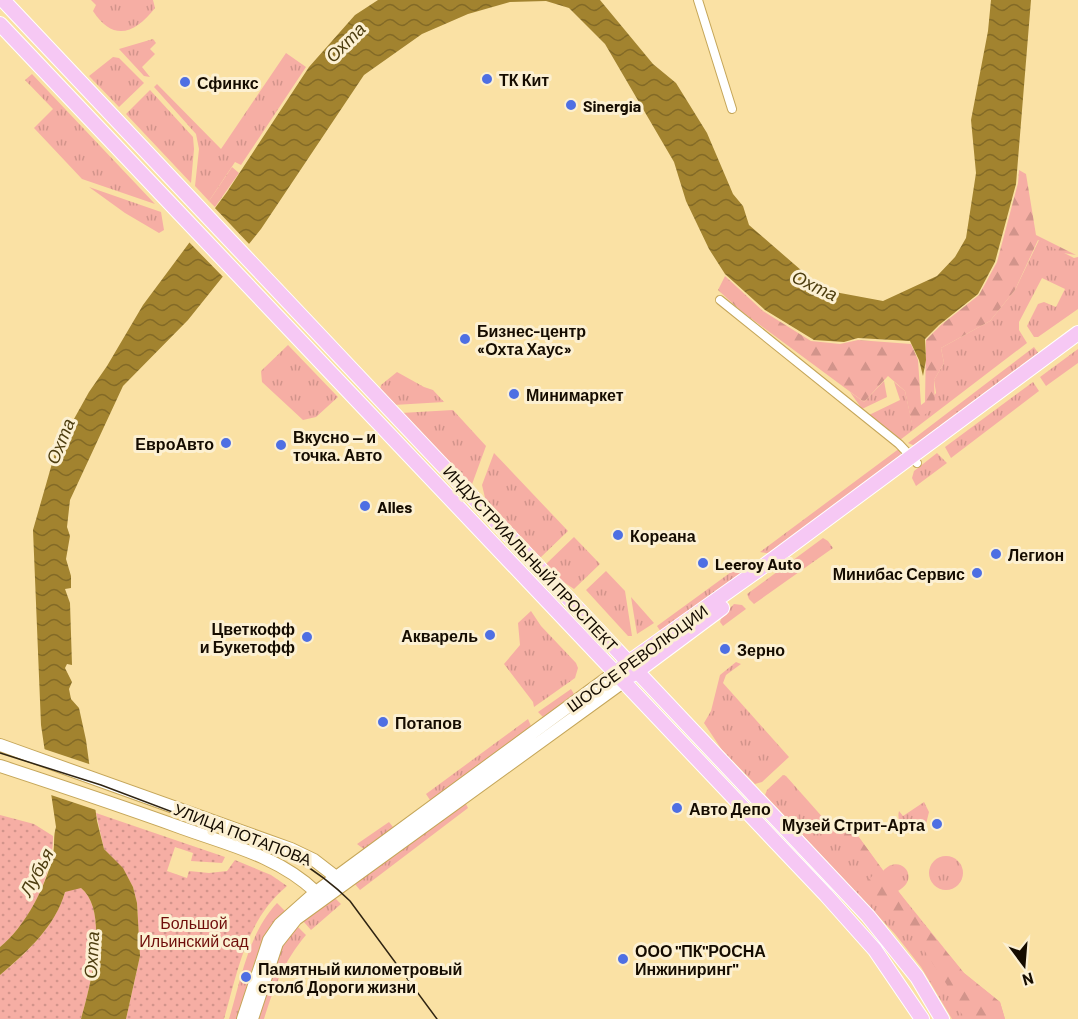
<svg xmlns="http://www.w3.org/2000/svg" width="1078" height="1019" font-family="Barlow,sans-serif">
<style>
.grass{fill:url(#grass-tufts)}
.forest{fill:url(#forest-firs)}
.park{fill:url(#park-dots)}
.water{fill:url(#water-waves)}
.pier{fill:#fae1a4}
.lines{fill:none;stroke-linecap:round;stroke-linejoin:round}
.street-casing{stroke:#c5a659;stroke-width:10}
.secondary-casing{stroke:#c5a659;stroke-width:14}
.primary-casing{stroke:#fff;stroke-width:16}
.street{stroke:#fff;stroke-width:8}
.secondary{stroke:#fff;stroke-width:12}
.primary{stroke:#f6c8f4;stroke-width:14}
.tram{stroke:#2f2412;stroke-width:1.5}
.poi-dot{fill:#4e6fe3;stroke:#fcf0d2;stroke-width:2}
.labels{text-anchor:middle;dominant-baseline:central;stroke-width:6;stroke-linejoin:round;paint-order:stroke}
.poi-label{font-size:16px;font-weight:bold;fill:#150c00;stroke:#fcf0d2;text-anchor:start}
.street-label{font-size:16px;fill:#150c00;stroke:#fcf0d2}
.park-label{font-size:16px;fill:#6f0d0a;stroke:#fcf0d2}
.water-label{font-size:18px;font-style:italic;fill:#4d3d0f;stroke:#fcf0d2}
</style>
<defs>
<pattern id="grass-tufts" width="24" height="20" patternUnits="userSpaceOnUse" patternTransform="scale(1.5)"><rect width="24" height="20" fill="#f6aea4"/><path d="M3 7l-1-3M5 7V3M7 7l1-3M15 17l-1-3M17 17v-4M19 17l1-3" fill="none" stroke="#d2948b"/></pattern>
<pattern id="forest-firs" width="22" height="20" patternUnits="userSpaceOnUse" patternTransform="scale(1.5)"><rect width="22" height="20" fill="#f6aea4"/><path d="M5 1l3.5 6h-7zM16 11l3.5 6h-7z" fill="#d2948b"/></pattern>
<pattern id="park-dots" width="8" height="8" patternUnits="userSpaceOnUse" patternTransform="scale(1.5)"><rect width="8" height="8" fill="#f6aea4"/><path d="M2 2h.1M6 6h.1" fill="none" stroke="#d2948b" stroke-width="1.8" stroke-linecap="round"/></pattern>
<pattern id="water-waves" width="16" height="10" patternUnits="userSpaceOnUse" patternTransform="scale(1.5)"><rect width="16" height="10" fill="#a2832f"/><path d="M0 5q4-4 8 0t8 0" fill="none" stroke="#836a26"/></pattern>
</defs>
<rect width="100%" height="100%" fill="#fae1a4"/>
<path class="grass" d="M91,0h62l2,8c-20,26 -42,34 -62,3l3,-6z
M153,39l3,4 -6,6 5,5 -13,13 8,10 -6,-1 -25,-27z
M286,53l20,14 -65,98 -6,-3 -26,39 -14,-15 4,-37 -3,-15 -42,-47 3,-3 64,65z
M113,57l6,1 25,25 -25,24 -30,-31z
M32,74l123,130 -73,-25 -48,-51 19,-19 -28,-29z
M150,90l43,47 1,12 -3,34 -65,-69z
M89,187l72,25 3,18 -5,3 -34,-20z
M1039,240l35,18 4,-1v52l-40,28h-4l-7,-11 11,-22 6,-2 12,5 9,-18 -23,-11 -23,44v8l8,13 -127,97 -31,-25 31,-15 -6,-18 11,9 7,32 24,-30 -2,-13 10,-17 -3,-15 49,-27 25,-31z
M288,345l50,52 -22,20 -13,3 -41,-38 -1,-11z
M1034,347l5,7 -124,92 -7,-3z
M1078,349v14l-32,23 -6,-9z
M397,372l27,15 9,3 11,12 -50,3 -14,-15 1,-5z
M884,381l3,16 -25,12 -12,-17 14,10z
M1033,382l6,9 -88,67 -6,-11z
M453,410l33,36 -15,41 -70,-74z
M900,448l1,8 -130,98 -11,-2z
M494,453l74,78 -28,27h-3l-51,-56 -4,-17z
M937,453l10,10 -31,23 -4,-8 2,-7z
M574,537l26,27 -26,25 -21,-14 -8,-8 1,-3z
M823,538l5,3 5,7 -79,56 -5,-5 -2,-5z
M749,559l2,9 -90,64 -4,-6z
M606,571l19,20 7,45h-4l-42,-46z
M631,597l23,26 -17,11z
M734,604l8,1 4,4 -23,17 -3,-4 2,-6z
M531,611l10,15 35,37 2,5 -3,10 -41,29 -1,-5 -29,-38 16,-19 -2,-22z
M736,662l5,2 -15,11 -3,8 66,74 -27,25 -7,2 -33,-34 -18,-27 7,-12 9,-36z
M571,689l3,5 -31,23 -5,-5z
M528,719l3,7 -33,28 -58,42 -10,4 -4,-6z
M783,775l3,1 47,53 5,3 5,-2 4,-5 -2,-7 38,53c17,-19 39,7 15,20l66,82 36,29 5,17h-53l-31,-52 -26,-33 -130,-139 2,-5z
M924,802l5,10 -3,12 -11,6c-11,0 -19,-8 -16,-19l4,5z
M466,804l2,4 -108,82 -6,-7 105,-77z
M389,822l4,5 -9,10 -19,13 -8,-6z
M929 873a17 17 0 1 1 34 0a17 17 0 1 1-34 0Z
M334,897l7,7 -30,26 -8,-9z
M277,903l8,8c-29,28 -36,71 -48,108h-8c12,-39 19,-85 48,-116z
M297,926l9,9c-22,26 -32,52 -42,84h-8l25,-74z"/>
<path class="forest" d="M232,167l7,6 -24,34 -6,-6z
M1019,170l7,4 10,61 40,20 -13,-2 -25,-13 -23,50 -25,31 -49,27 3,15 -10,17 1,27 -23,17 -7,-33 -17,-15 -24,26 -123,-91 -23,-21 7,-14 38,35 48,30 29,3 18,-4 53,4 7,16 3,45 4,-3 1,-62 15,-15 38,-30 18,-33 21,-79z
M845,818l67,92 52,63 36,29 5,17h-38l-6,-6 -15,-24 1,-4 -25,-38 -22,-25 -2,1 -23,-25h-4l-8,-11 10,-12 -4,-7 -19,-16 -5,2 -4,-4 4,-6 -4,-6 6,-13z"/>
<path class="park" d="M96,813l129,44 -3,6 -31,-2 2,-8 -18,-6 -8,24 20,7 2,-7 20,2 18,-2 8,-11 36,15 16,11c-41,34 -49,84 -63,133h-98l14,-63 -3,-53 -4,-16 -10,-18 -19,-20z
M0,815l34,9 19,12c1,37 -24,88 -53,111z
M76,888h5c29,23 9,100 0,131h-81v-44c27,-22 55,-49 65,-83z"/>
<path class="water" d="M378,0h222l53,64 23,19 31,50 26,61 10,12 6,19 75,65 59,11 54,-25 18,-19 11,-19 10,-65 -5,-53 17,-89 3,-31h40l-15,184 -21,78 -17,32 -39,31 -14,14 1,21 -3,16 -4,-16 -9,-19 -52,-3 -14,4 -30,-2 -49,-30 -40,-36 -16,-25 -23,-48 -12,-39 -69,-118 -36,-36 -23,-7 -36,1 -42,12 -46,20 -58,41 -103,154 -73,91 -65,66 -53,114 -3,27 3,9 -4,23 5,17v12l-6,1 5,14 2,62 -5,-1 -2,4 7,14 -3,7 2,10 8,9 7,32 11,81 7,28 19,19 10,19 4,16 3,53 -14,63h-45c9,-31 29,-108 0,-131l-16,4c-10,35 -38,60 -65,83v-28c25,-20 47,-62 53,-93 2,-9 0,-18 3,-27l-15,-102 -8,-195 22,-77 34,-61 18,-26 36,-61 84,-113 82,-125 46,-52z"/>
<path class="pier" d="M213,206l38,40 -26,33 -38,-39z
M41,748l51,17 7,46 -51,-17z"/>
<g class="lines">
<g class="street-casing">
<path id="street" d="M698,0l34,109
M720,300l179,144 18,19"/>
</g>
<g class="secondary-casing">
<path id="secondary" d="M0,745l291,104 23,11 22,17
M0,766c61,20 121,40 182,62 47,17 96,28 134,64h7
M243,1019l26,-79 11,-16 36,-32 298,-219
M252,1019l25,-76 19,-24 327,-237"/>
</g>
<g class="primary-casing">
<path id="primary" d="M3,0l865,916 49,61 25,42
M0,24l826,871 49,55 47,69
M622,667l139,-99 317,-235
M632,675l90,-67"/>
</g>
<use href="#street" class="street"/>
<use href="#secondary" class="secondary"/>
<use href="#primary" class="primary"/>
<path class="tram" d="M0,753l101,32 191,72c22,13 40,26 58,44l87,118"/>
</g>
<g class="poi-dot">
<circle cx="487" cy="79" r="6"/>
<circle cx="185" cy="82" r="6"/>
<circle cx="571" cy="105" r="6"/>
<circle cx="465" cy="339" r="6"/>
<circle cx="514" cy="394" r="6"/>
<circle cx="226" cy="443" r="6"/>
<circle cx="281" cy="445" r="6"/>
<circle cx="365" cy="506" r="6"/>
<circle cx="618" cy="535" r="6"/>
<circle cx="996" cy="554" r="6"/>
<circle cx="703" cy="563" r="6"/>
<circle cx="977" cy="573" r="6"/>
<circle cx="490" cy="635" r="6"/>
<circle cx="307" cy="637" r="6"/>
<circle cx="725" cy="649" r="6"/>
<circle cx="383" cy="722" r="6"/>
<circle cx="677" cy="808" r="6"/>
<circle cx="937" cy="824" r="6"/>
<circle cx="623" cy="959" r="6"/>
<circle cx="246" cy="977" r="6"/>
</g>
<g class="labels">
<g class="poi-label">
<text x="499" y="79">ТК Кит</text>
<text x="197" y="82">Сфинкс</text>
<text x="583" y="105">Sinergia</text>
<text x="477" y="330">Бизнес-центр<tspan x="477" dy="18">«Охта Хаус»</tspan></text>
<text x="526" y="394">Минимаркет</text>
<text x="293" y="436">Вкусно — и<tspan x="293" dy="18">точка. Авто</tspan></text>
<text x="214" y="443" text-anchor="end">ЕвроАвто</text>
<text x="377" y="506">Alles</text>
<text x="630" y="535">Кореана</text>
<text x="1008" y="554">Легион</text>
<text x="715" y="563">Leeroy Auto</text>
<text x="965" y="573" text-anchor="end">Минибас Сервис</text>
<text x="295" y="628" text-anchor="end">Цветкофф<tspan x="295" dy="18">и Букетофф</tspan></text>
<text x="478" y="635" text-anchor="end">Акварель</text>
<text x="737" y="649">Зерно</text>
<text x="395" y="722">Потапов</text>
<text x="689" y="808">Авто Депо</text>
<text x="925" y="824" text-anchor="end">Музей Стрит-Арта</text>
<text x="635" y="950">ООО "ПК"РОСНА<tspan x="635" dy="18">Инжиниринг"</tspan></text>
<text x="258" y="968">Памятный километровый<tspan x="258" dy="18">столб Дороги жизни</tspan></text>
</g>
<g class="street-label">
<text transform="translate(531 558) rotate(47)">ИНДУСТРИАЛЬНЫЙ ПРОСПЕКТ</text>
<text transform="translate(637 658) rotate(-36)">ШОССЕ РЕВОЛЮЦИИ</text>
<text transform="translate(243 834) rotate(21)">УЛИЦА ПОТАПОВА</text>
</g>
<g class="park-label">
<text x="194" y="922">Большой<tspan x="194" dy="18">Ильинский сад</tspan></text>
</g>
<g class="water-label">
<text transform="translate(345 42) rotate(-45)">Охта</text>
<text transform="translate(815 285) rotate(25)">Охта</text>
<text transform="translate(60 441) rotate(-68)">Охта</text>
<text transform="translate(36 872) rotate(-62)">Лубья</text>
<text transform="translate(91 955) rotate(-87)">Охта</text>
</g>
</g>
<g transform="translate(1024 965) rotate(164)" stroke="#fcf0d2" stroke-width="4.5" paint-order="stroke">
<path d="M0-4.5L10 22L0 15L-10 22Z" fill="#150c00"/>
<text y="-9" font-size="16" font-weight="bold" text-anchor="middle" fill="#150c00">N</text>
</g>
</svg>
